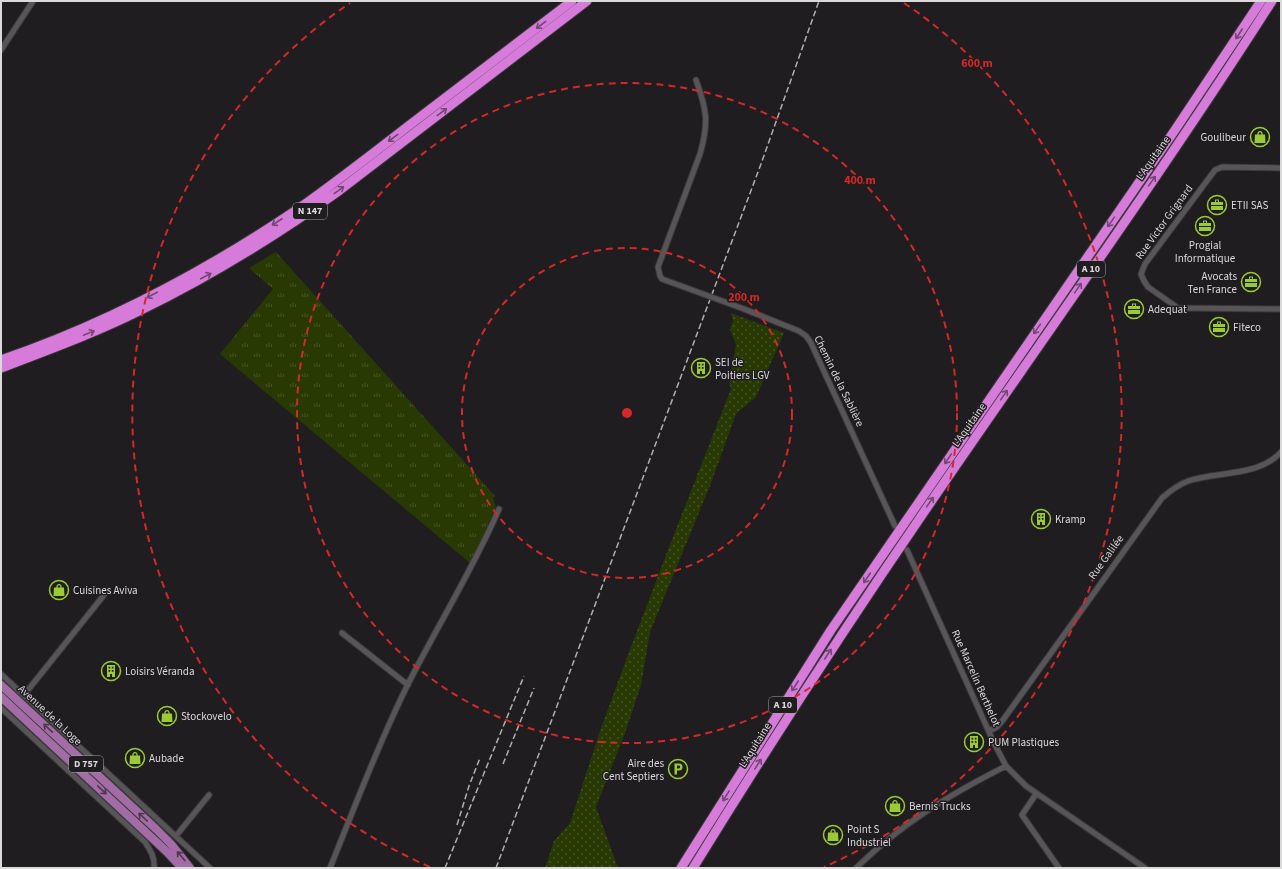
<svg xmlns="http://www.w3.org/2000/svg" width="1282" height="869" font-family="'Source Sans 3',sans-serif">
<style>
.grass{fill:url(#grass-dots)}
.park{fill:url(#park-tufts)}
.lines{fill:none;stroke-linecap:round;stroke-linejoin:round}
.street-casing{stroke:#3b3a3b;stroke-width:7}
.primary-casing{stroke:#3b3a3b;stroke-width:10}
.highway-casing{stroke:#3b3a3b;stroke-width:11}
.street{stroke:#585558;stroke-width:5}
.primary{stroke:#a46ca7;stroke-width:8}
.highway{stroke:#d77bdb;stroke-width:9}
.rail{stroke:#b1b0b1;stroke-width:1.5;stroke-dasharray:6 3;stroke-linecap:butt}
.street-bridge-casing{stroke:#3b3a3b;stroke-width:7;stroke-linecap:butt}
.street-bridge{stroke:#585558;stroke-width:5}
.oneway{stroke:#724774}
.oneway2{stroke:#4e394f}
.ring{fill:none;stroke:#d62828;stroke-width:2;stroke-dasharray:7 5}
.labels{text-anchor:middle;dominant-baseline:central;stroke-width:3;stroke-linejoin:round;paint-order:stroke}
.shield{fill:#1f1d1f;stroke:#a3a1a3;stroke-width:1}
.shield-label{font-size:10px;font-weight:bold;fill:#dbdadb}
.poi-label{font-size:11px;fill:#dbdadb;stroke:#1f1d1f;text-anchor:start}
.street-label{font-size:11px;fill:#dbdadb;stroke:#1f1d1f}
.centre{fill:#d62828;stroke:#1f1d1f;stroke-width:2}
.ring-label{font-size:12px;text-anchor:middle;font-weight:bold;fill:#d62828;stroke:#1f1d1f;stroke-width:3;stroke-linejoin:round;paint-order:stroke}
</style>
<defs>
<pattern id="grass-dots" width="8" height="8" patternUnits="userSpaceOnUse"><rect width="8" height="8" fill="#283904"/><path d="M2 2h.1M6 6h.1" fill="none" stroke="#475528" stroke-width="1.8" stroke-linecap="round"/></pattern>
<pattern id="park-tufts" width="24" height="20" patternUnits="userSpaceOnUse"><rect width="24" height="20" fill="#283904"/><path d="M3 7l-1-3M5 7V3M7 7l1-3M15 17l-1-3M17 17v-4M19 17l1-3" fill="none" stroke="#475528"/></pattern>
</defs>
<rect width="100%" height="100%" fill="#1f1d1f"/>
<path class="grass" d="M731,313l53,20 -28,64 -20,17 -25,69 -61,149 -9,53 -16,48 -29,74 22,61h-73l9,-27 16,-18 30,-92 29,-79 42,-110 60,-153 -2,-6 7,-38 -6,-16 3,-8z"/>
<path class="park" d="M276,252l219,244 -2,2 3,9 -26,56 -250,-209 53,-65 -24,-21z"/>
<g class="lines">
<g class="street-casing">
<path id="street" d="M1,50l32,-49
M1281,168l-59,-1 -7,3 -70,94 -4,10 3,7 4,6 30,21 103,1
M684,287l-22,-8 -2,-3 -2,-9 42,-113c9,-31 7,-44 -4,-74
M744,309l55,22 7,5 5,7 84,183
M907,550l87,193 12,23 20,20 119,82
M342,633l66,52
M1,674l209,194
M24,695l80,-100
M1,708l144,134c5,8 10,15 9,26
M989,731l8,-4 6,-7 159,-222c8,-7 16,-13 26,-17 29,-10 71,-4 93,-29
M1036,794l-14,21 37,53
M176,836l33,-41
M330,868c25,-62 49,-125 78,-184 30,-59 65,-115 91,-175
M856,868c46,-45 93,-73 150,-102"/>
</g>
<g class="primary-casing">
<path id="primary" d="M1,685l155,144 15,15 19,24
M1,697l165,154 16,17"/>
</g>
<g class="highway-casing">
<path id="highway" d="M1,360c105,-36 205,-89 297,-151 37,-26 73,-54 109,-82 55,-42 110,-84 165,-126
M1,368c47,-18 94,-35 140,-58 70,-34 136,-75 199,-120l247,-189
M681,868l150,-238 344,-500 86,-129
M693,868c74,-120 151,-239 231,-356 116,-170 237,-337 348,-511"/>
</g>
<use href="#street" class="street"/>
<use href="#primary" class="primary"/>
<use href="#highway" class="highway"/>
<path class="rail" d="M503,764l31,-76
M457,825l12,-39 11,-28
M445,868l79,-192
M496,868l265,-704 58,-163"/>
<g class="street-bridge-casing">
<path id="street-bridge" d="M684,287l60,22"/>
</g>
<use href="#street-bridge" class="street-bridge"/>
</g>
<defs><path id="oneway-shaft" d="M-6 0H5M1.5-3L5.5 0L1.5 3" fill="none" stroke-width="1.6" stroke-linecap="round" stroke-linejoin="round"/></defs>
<g class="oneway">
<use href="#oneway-shaft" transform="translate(541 25) rotate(143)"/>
<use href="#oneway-shaft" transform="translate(1239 34) rotate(123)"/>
<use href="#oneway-shaft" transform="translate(442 112) rotate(-37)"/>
<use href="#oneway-shaft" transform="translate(393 138) rotate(143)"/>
<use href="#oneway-shaft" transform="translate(1152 181) rotate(-55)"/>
<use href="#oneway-shaft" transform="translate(339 190) rotate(-36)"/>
<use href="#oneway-shaft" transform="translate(277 222) rotate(147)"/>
<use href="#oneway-shaft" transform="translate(1111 222) rotate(125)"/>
<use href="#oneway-shaft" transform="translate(206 276) rotate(-28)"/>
<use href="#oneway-shaft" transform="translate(1078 288) rotate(-55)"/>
<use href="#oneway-shaft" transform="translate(152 295) rotate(153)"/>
<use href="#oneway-shaft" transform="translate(1037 329) rotate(125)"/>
<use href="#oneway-shaft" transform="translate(89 333) rotate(-22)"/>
<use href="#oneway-shaft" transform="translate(1004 395) rotate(-55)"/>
<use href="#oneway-shaft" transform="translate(948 459) rotate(124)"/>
<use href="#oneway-shaft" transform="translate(930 502) rotate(-55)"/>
<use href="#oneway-shaft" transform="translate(867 578) rotate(124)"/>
<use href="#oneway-shaft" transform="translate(828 654) rotate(-57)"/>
<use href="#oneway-shaft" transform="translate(795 686) rotate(123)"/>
<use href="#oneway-shaft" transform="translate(758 764) rotate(-58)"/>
<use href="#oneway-shaft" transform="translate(726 796) rotate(122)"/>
</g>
<g class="oneway2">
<use href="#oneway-shaft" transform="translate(48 728) rotate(-137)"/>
<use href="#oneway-shaft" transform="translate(102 790) rotate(43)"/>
<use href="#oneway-shaft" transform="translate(143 817) rotate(-137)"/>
<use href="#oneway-shaft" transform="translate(181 856) rotate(-130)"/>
</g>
<g class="ring">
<circle cx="627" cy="413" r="165"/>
<circle cx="627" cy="413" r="330"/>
<path d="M430 867A495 495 0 0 1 350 3M904 3A495 495 0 0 1 824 867"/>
</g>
<defs>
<g id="shop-ring" transform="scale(1)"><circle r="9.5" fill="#1f1d1f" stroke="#9acb34" stroke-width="1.5"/><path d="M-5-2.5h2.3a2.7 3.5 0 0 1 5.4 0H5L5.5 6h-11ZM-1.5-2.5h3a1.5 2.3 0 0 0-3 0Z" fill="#9acb34"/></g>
<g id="office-ring" transform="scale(1)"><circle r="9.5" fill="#1f1d1f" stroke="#9acb34" stroke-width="1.5"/><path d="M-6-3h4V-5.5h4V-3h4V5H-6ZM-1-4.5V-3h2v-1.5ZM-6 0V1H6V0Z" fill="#9acb34"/></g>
<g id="building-ring" transform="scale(1)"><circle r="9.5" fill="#1f1d1f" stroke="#9acb34" stroke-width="1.5"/><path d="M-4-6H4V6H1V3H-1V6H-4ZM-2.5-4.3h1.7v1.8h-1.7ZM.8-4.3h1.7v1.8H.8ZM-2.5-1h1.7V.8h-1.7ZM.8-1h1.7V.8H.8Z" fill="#9acb34"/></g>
<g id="parking-ring" transform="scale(1)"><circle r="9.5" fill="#1f1d1f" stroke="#9acb34" stroke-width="1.5"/><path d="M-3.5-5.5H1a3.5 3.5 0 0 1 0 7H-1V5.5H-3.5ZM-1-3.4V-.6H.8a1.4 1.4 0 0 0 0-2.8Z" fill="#9acb34"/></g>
</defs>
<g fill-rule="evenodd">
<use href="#shop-ring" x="1260" y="137"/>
<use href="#office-ring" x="1217" y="205"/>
<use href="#office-ring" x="1205" y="226"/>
<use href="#office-ring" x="1251" y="282"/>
<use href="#office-ring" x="1134" y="309"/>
<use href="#office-ring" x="1219" y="327"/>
<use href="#building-ring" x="701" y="368"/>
<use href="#building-ring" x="1041" y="519"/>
<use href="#shop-ring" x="59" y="590"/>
<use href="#building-ring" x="111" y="671"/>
<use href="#shop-ring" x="167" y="716"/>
<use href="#building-ring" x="974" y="742"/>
<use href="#shop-ring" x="135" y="758"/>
<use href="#parking-ring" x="678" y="769"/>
<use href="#shop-ring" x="895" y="806"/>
<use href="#shop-ring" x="833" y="835"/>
</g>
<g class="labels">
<g class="shield">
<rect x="293" y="203" width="34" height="16" rx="3"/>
<rect x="1077" y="261" width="28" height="16" rx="3"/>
<rect x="769" y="697" width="28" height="16" rx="3"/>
<rect x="69" y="756" width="34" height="16" rx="3"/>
</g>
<g class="shield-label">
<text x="310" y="211">N 147</text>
<text x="1091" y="269">A 10</text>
<text x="783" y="705">A 10</text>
<text x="86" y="764">D 757</text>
</g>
<g class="poi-label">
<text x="1246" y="137" text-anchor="end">Goulibeur</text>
<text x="1231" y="205">ETII SAS</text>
<text x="1205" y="245" text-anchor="middle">Progial<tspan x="1205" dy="13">Informatique</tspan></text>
<text x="1237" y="276" text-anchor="end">Avocats<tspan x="1237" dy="13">Ten France</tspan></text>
<text x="1148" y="309">Adequat</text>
<text x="1233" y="327">Fiteco</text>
<text x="715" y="362">SEI de<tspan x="715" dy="13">Poitiers LGV</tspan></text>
<text x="1055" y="519">Kramp</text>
<text x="73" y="590">Cuisines Aviva</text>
<text x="125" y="671">Loisirs Véranda</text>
<text x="181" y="716">Stockovelo</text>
<text x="988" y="742">PUM Plastiques</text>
<text x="149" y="758">Aubade</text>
<text x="664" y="763" text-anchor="end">Aire des<tspan x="664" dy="13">Cent Septiers</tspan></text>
<text x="909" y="806">Bernis Trucks</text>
<text x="847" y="829">Point S<tspan x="847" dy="13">Industriel</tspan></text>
</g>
<g class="street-label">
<text transform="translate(1153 158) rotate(-55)">L'Aquitaine</text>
<text transform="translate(1164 222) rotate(-54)">Rue Victor Grignard</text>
<text transform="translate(839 381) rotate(64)">Chemin de la Sablière</text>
<text transform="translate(969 425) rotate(-55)">L'Aquitaine</text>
<text transform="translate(1106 557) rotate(-54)">Rue Galilée</text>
<text transform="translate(976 678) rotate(66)">Rue Marcelin Berthelot</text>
<text transform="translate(50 715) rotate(43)">Avenue de la Loge</text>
<text transform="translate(755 745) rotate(-58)">L'Aquitaine</text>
</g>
</g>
<circle cx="627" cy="413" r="6" class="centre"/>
<g class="ring-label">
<text x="977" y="67">600 m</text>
<text x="860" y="184">400 m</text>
<text x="744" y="301">200 m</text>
</g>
<rect width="1282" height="869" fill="none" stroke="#dbdadb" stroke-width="4"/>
</svg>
